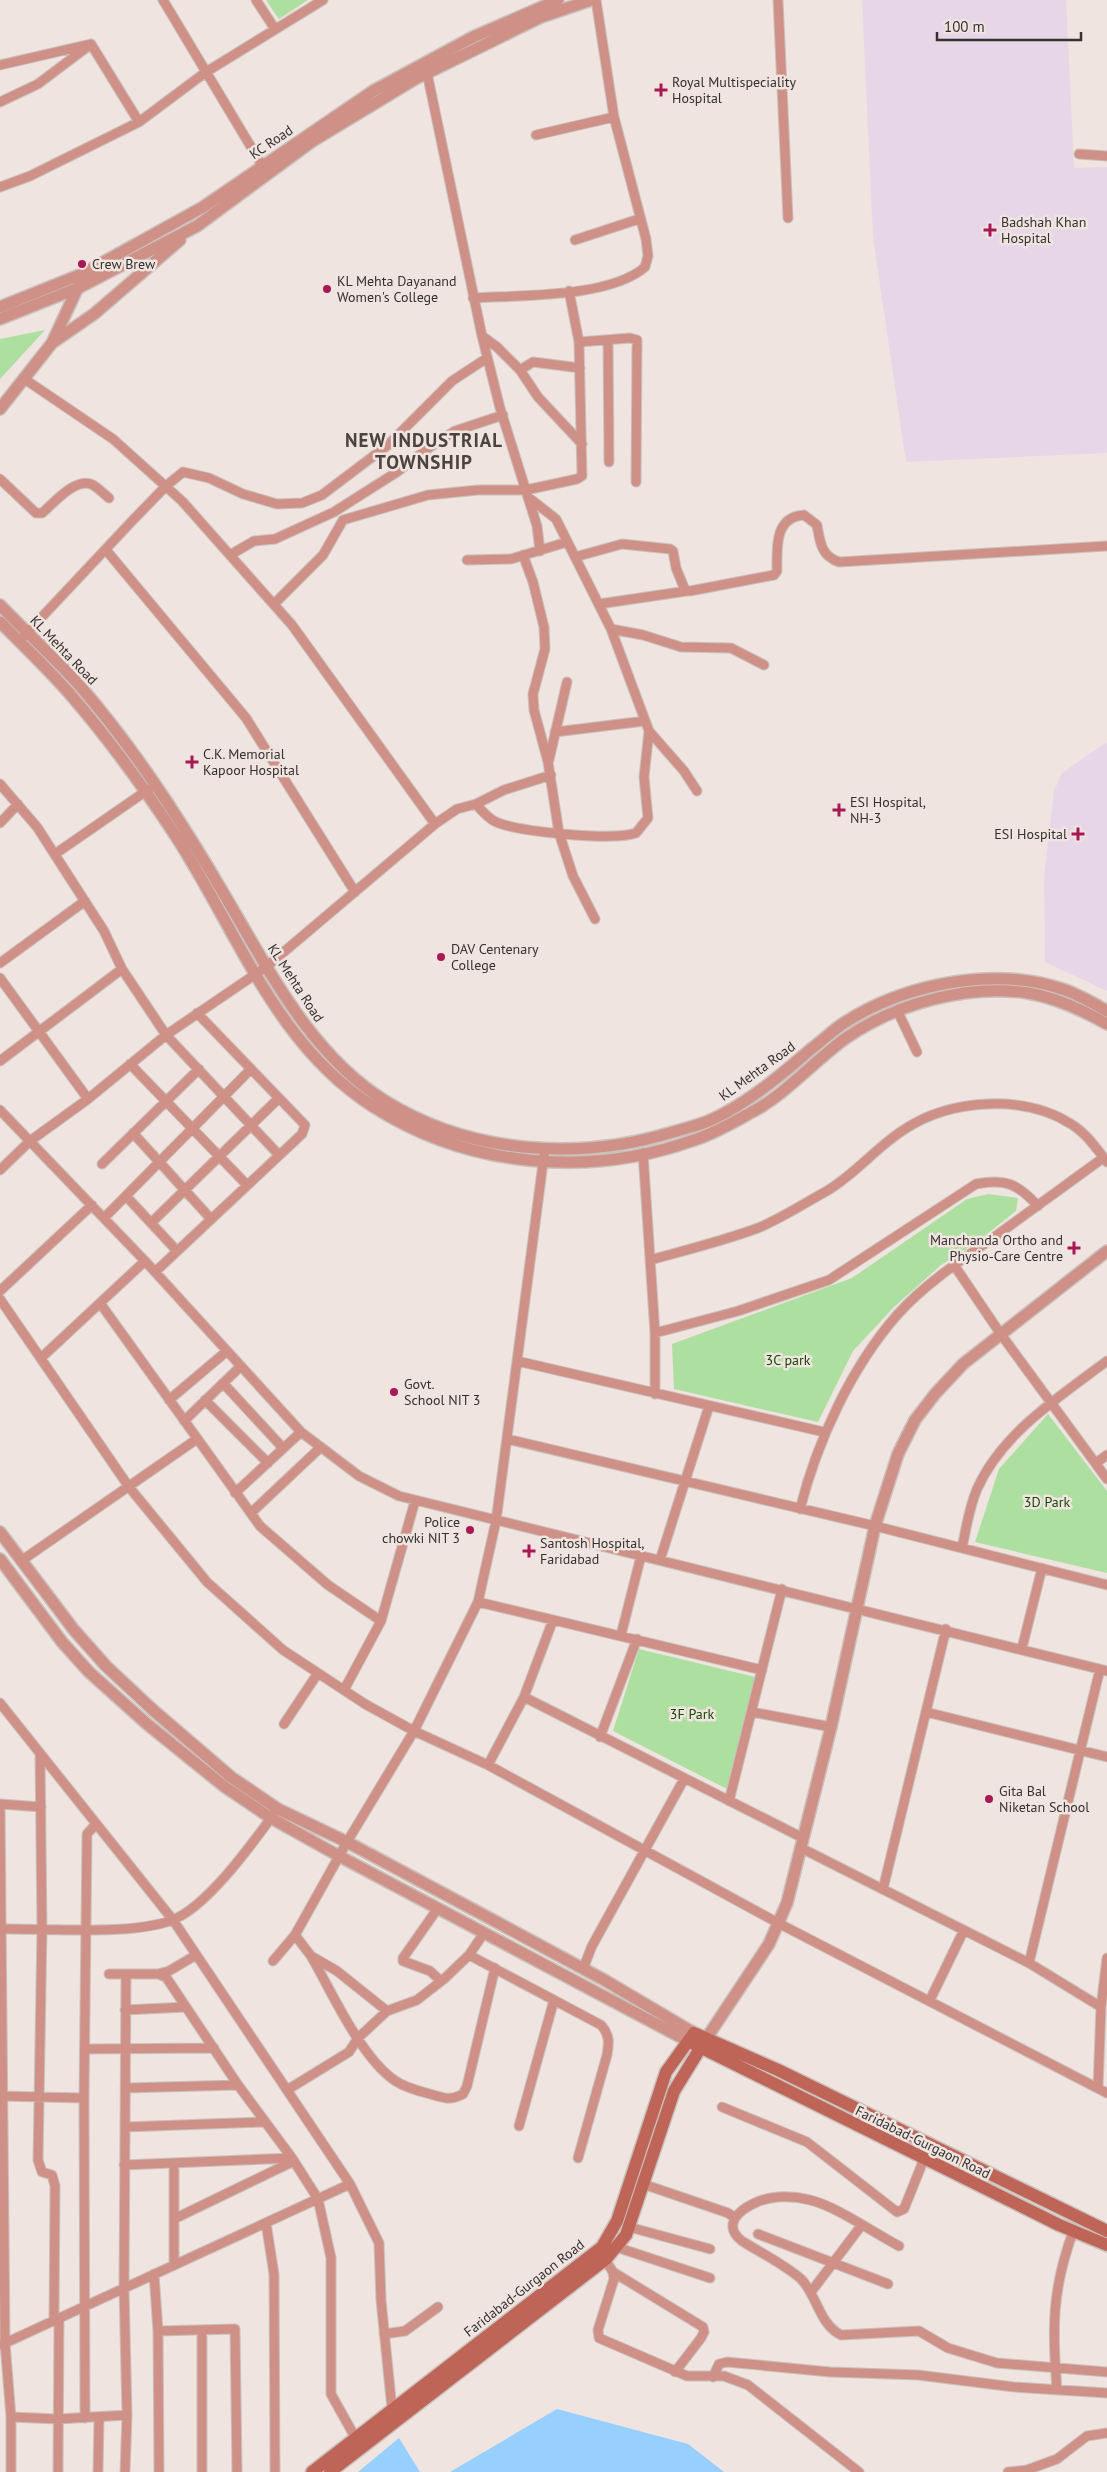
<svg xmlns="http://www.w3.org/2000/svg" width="1107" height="2472" font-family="'PT Sans',sans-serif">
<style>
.medical{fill:#e7d6e8}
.green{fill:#addfa0}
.water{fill:#97cfff}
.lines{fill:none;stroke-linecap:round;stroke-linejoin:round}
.minor-casing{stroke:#cac0bc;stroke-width:11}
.tertiary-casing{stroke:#cac0bc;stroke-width:14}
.secondary-casing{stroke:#cac0bc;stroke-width:15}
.minor{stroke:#cf9187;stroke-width:9}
.tertiary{stroke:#cf9187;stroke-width:11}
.secondary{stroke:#be6558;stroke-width:12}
.poi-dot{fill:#a81854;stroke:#efe4df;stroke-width:2}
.labels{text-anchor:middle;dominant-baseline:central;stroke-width:5;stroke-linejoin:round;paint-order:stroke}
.poi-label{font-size:14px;fill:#36312f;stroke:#efe4df;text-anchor:start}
.street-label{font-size:14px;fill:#36312f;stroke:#efe4df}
.park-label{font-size:14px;fill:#154900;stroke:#efe4df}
.district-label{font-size:19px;font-weight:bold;letter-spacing:1px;fill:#4c433f;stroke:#efe4df}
</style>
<rect width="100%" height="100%" fill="#efe4df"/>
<path class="medical" d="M862,0h204l8,168 33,-1v286l-201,9 -33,-225z
M1107,742v249l-62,-29 -1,-85 10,-86 8,-18z"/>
<path class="green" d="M266,0h42l-29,19z
M45,330l-45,49v-40z
M988,1194l30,4 -2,13 -39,31 -36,23 -47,42 -41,44 -35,71 -144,-33 -2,-45 180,-66 115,-79z
M1048,1414l59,77v82l-132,-31 24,-73z
M639,1649l116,28 -28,112 -114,-58z"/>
<path class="water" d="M557,2409l131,35 36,28h-274z
M399,2438l21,34h-62z"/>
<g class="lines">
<g class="minor-casing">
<path id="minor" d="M163,0l103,172
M256,0l19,29
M778,0l10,218
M91,44l48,78
M0,65l91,-21
M426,68l56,268 18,72 37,118 3,25
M0,102l38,-18 53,-40
M536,135l78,-18
M1079,154l28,2
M0,187l30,-11 109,-54 67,-50 117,-72
M575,240l64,-21
M473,298c46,-3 137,0 172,-31l3,-11 -2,-17 -32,-122 -18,-117
M482,336l15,11 23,23 18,27 44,47
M608,340l1,122
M579,342l51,-4 7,2 -1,142
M520,370l13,-8 47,6
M0,479l36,34h6c12,-10 34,-37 51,-28 5,3 11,9 16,13
M528,497l28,22 55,110 38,102 35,40 13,20
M106,550l140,168 109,174
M230,555l24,-14 21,-2 59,-27 63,-40 33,-25 25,-16 48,-16
M523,555l10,27 11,45 1,22 -12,45 1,16 14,52 11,71 14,43 22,43
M575,557l47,-13 48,5 3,2 3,17 9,22 5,1 84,-16 3,-4c0,-23 -3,-54 27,-56l13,10c3,17 4,31 22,37l268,-16
M467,560l44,-1 56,-17
M274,604l49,-49 20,-35 85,-25 50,-5h48l51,-11 5,-3 -3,-134 -10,-51
M599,604l88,-13
M611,629l32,6 38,12 50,1 33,17
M24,636l109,-116 33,-34 17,-14 26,6 34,16 34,10 25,-1 20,-8 66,-50 64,-64 35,-23
M555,732l90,-11
M549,760l18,-78
M0,784l37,43 67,104 18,38 44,66 113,120
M476,804l28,-14 47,-15
M0,823l18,-19
M435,824l22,-15 19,-5c5,6 13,15 20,18 23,10 117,19 140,11l12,-15 -4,-41 5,-46
M55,854l94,-65
M0,963l85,-62
M0,978l88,121
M897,1010l20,42
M0,1061l122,-92
M130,1064l117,121
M0,1110l145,151 156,171 58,44 40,20 708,175
M133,1133l78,86
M643,1153l12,180v61
M102,1164l97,-95
M0,1170l30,-29 58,-42 78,-64 100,-68 169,-143 -143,-199 -110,-124 -69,-62 -90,-61
M126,1196l51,55
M104,1218l146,-148
M151,1223l128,-125
M650,1260c36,-10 73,-19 108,-32 24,-10 45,-24 67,-36 30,-17 51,-45 80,-63 46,-30 119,-35 166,-5 15,9 25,24 36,38
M954,1265l46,68 107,146
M155,1272l147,-138 3,-9 -108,-112
M0,1291l92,-86
M0,1299l129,188 78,95 76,68 82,54 49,27 74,34 292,159 327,169
M100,1303l160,223 68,59 53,36
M655,1333l83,-22 91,-31 147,-96c29,-6 42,0 62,22
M41,1358l104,-97
M517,1361l307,71
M223,1383l60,65
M169,1400l58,-49
M205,1400l63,63
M184,1421l57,-55
M507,1439l368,87 232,59
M1096,1463l11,-8
M235,1493l66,-61
M800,1509c17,-67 51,-142 98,-195 27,-30 62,-53 95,-76 37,-27 74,-54 110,-80
M251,1513l70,-66
M962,1548c4,-19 7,-40 15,-59 25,-56 82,-92 130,-128
M660,1560l49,-154
M21,1561l176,-122
M478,1602l284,68
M621,1635l20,-79
M1022,1648l20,-80
M344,1690l37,-69 34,-120
M524,1697l279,141
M0,1703l173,217 177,264 29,59 2,57 11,109
M752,1712l79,15
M926,1712l181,45
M284,1724l34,-51
M600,1737l37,-98
M40,1753l2,175 -4,232 4,12 10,3 3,11 -1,134
M488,1765l36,-68 29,-77
M729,1801l53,-212
M0,1804l5,539 6,74v55
M0,1804l41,3
M801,1848l228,115 72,44
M883,1889l63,-260
M438,1908l-35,50v3l27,10 11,10
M2,1929c46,-1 129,7 170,-9 34,-12 80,-76 102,-106
M295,1935l16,21 26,15 50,40
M469,1955l132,70c9,10 8,18 6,30l-29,103
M311,1956c21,36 49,100 83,124 10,7 24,11 36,14 13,4 20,7 33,0l4,-8 28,-118
M273,1961l22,-26 52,-93 67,-111 64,-129 18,-81 49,-373
M1029,1963l71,-294
M583,1969l9,-23 92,-167
M109,1974h49l8,3 72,108 54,73 26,41 13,59v136l24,43
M158,1974l11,-3 27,-16
M930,2000l34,-70
M125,2010l61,-3
M85,2049l129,-1
M125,2088l113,-3
M1098,2088l3,-81 6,-49
M287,2090l62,-38 9,-14 29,-27 30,-11 27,-21 25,-24 15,-22
M0,2096l84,2
M722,2107l85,35 90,70 7,-3 20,-50
M519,2126l35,-126
M125,2127l138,-5
M124,2165l168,-7
M643,2184l85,29 7,5
M174,2219l120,-58
M266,2223l8,51 1,198
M629,2227l81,22
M758,2234l130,50
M899,2246c-25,-13 -63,-40 -89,-46 -12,-3 -27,-4 -39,-2 -20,3 -55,23 -29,43 19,12 42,23 59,38 16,16 18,45 40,56l78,-4 29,17 49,15 110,9
M616,2247l94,31
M602,2255l11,17 1,7 -16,51 1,8 88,38h37l24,9 111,87
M174,2265v-102
M613,2272l90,55 1,5 -3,6 -26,34
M154,2274l4,57 1,141
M811,2292l50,-66
M202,2330v142
M158,2331l77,-2 2,143
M384,2334l21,-3 33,-24
M1,2345l349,-161
M713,2377l6,-13 8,-2 103,10 88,3 96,12 93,6
M1057,2389c-5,-60 -5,-100 16,-157
M11,2417l47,2 69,-4
M85,2418l-1,-320 3,-264 9,-10
M58,2472l1,-154
M98,2472l1,-55
M125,2472l2,-57 -3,-127 2,-314
M1008,2472l19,-2 30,-11 30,-23 20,-3"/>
</g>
<g class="tertiary-casing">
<path id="tertiary" d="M0,307l82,-33 121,-67 170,-116 100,-54 85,-37
M0,319l78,-31 119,-62 114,-84 104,-63 126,-62 50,-17
M52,343l42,-29 86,-74
M0,409l52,-66 27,-58
M0,605c26,27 55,53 80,81 31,36 59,74 85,113 21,32 41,64 60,97 44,74 85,158 160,205 85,53 194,60 288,31 13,-4 28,-7 40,-13 36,-17 68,-44 98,-70 11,-8 22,-19 33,-26 60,-39 150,-57 218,-34 16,5 31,14 45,22
M0,622c23,23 47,46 69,71 39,45 74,93 106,142 61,93 100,210 199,272 94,60 215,71 320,33 20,-6 40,-18 58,-28 33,-17 63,-52 94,-74 51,-35 122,-54 182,-45 29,5 54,17 79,31
M0,1532l74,98 32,36 47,44 78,67 47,32 69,33 144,77 115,62 88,52
M0,1559l62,83 27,30 58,52 78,63 46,31 68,38 349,185
M706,2039l63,-95 18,-41 44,-176 44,-201 23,-72 17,-34 20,-26 28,-30 144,-113"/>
</g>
<g class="secondary-casing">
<path id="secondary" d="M694,2044l365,181 48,20
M312,2472l290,-225 15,-26 49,-149 28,-39 84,37 329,161
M330,2472l276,-213 20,-24 48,-144 32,-52"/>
</g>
<use href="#minor" class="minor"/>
<use href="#tertiary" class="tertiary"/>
<use href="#secondary" class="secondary"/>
</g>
<g class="poi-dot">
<path d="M658.5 82.5h5v5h5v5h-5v5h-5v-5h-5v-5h5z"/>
<path d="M987.5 222.5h5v5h5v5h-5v5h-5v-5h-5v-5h5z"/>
<circle cx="82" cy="264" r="5"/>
<circle cx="327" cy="289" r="5"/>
<path d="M189.5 754.5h5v5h5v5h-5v5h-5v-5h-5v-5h5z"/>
<path d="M836.5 802.5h5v5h5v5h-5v5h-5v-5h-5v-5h5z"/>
<path d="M1075.5 826.5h5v5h5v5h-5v5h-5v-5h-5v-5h5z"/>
<circle cx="441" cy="957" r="5"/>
<path d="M1071.5 1240.5h5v5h5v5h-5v5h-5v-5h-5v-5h5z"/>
<circle cx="394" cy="1392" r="5"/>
<circle cx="470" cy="1530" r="5"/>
<path d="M526.5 1543.5h5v5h5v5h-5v5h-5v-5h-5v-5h5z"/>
<circle cx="989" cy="1799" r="5"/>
</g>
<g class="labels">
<g class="poi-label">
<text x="672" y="82">Royal Multispeciality<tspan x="672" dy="16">Hospital</tspan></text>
<text x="1001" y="222">Badshah Khan<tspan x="1001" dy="16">Hospital</tspan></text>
<text x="92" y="264">Crew Brew</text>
<text x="337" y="281">KL Mehta Dayanand<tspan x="337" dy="16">Women's College</tspan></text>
<text x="203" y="754">C.K. Memorial<tspan x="203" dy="16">Kapoor Hospital</tspan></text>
<text x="850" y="802">ESI Hospital,<tspan x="850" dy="16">NH-3</tspan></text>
<text x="1067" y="834" text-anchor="end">ESI Hospital</text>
<text x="451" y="949">DAV Centenary<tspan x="451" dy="16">College</tspan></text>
<text x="1063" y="1240" text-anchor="end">Manchanda Ortho and<tspan x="1063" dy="16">Physio-Care Centre</tspan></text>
<text x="404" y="1384">Govt.<tspan x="404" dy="16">School NIT 3</tspan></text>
<text x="460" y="1522" text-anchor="end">Police<tspan x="460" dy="16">chowki NIT 3</tspan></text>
<text x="540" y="1543">Santosh Hospital,<tspan x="540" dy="16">Faridabad</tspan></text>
<text x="999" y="1791">Gita Bal<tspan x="999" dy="16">Niketan School</tspan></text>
</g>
<g class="street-label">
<text transform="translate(271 142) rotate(-34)">KC Road</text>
<text transform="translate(64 650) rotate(46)">KL Mehta Road</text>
<text transform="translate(296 983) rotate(57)">KL Mehta Road</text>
<text transform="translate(757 1071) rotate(-36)">KL Mehta Road</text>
<text transform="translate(923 2142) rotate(26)">Faridabad-Gurgaon Road</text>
<text transform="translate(524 2288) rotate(-38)">Faridabad-Gurgaon Road</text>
</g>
<g class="park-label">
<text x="788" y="1360">3C park</text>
<text x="1047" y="1502">3D Park</text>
<text x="692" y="1714">3F Park</text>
</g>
<g class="district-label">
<text x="424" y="440">NEW INDUSTRIAL<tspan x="424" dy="22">TOWNSHIP</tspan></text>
</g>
</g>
<path d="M937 32v8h144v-8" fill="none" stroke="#36312f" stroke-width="2.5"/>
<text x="944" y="32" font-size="15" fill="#36312f" stroke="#efe4df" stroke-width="4" paint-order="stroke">100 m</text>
</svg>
